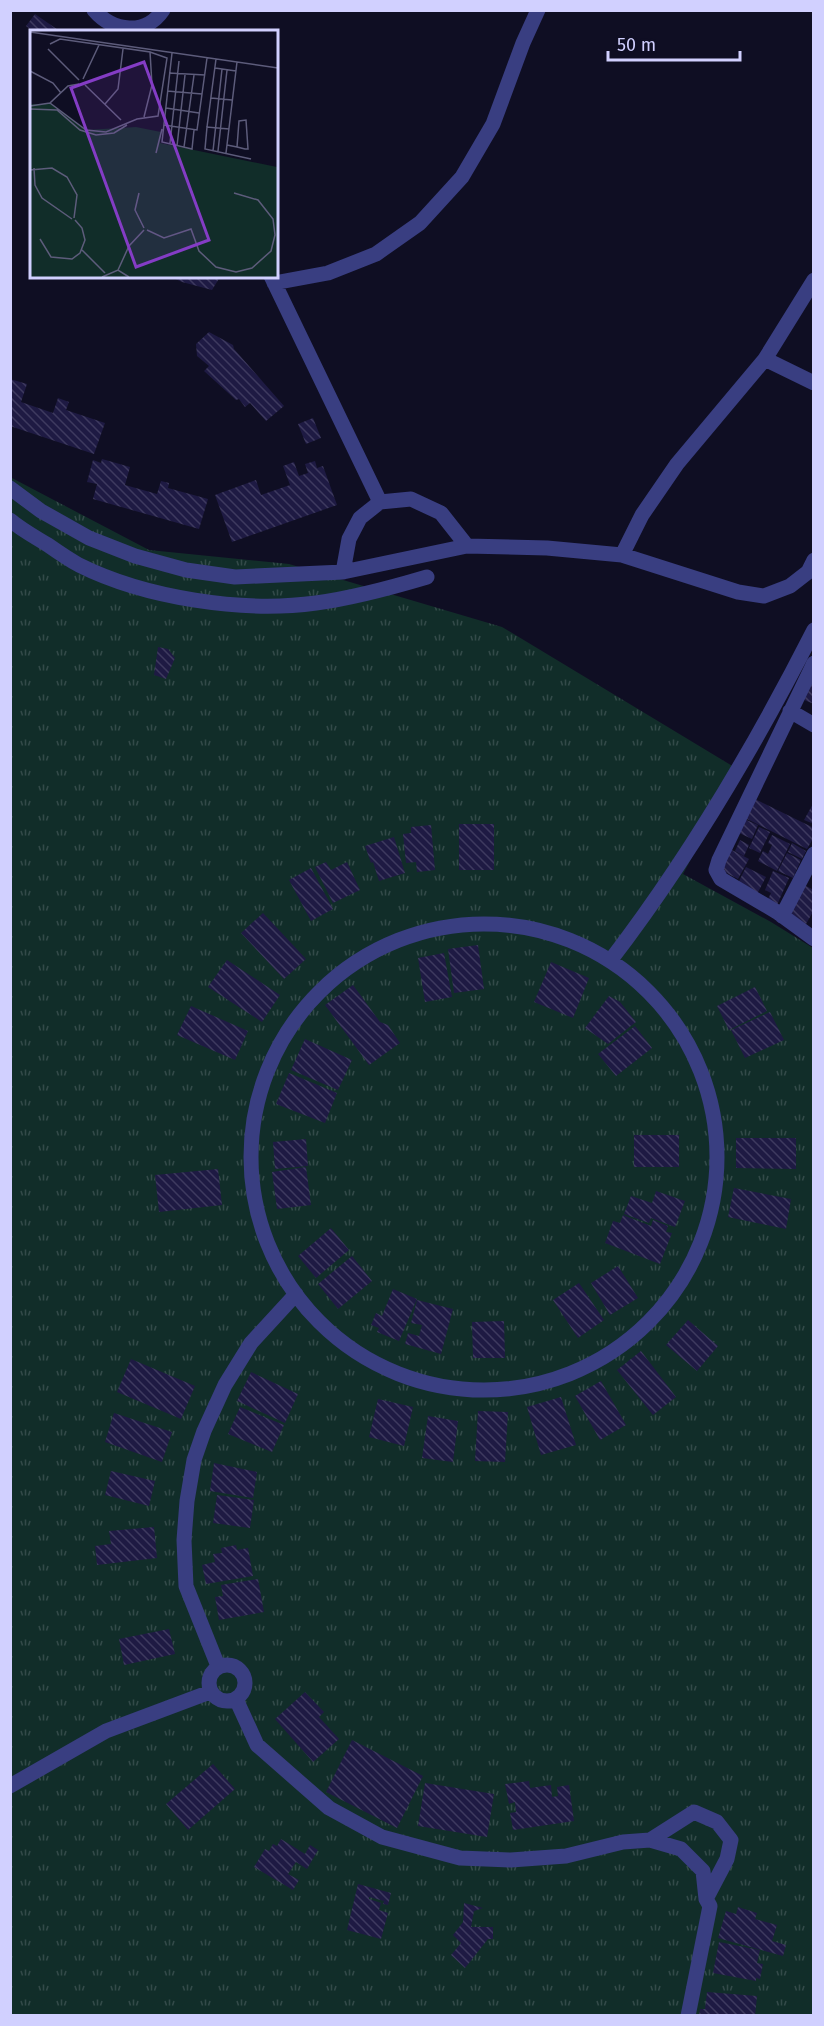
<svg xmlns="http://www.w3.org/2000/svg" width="824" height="2026" font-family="'Fira Sans',sans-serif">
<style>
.grass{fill:url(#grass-tufts)}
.building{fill:url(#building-back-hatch)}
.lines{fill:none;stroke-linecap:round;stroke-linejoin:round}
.minor{stroke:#393e81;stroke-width:15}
.inset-road{fill:none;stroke:#5d5c7b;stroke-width:1.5}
.view{fill:#843cc5;fill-opacity:0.15;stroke:#843cc5;stroke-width:3}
.inset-edge{fill:none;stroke:#d1d0ff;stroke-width:3}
</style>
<defs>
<pattern id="grass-tufts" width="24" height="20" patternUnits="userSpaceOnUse" patternTransform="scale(1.5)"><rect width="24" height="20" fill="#112d29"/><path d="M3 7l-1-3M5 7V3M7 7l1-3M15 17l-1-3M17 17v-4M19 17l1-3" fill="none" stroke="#334a49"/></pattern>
<pattern id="building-back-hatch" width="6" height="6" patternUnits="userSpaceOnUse" patternTransform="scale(1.5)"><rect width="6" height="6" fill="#1e1a43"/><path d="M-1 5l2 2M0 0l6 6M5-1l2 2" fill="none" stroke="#3e3a5f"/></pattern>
</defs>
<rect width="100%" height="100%" fill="#0f0e23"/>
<path class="grass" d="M10,477l139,73 140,14 213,63 237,143 -56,104 88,48 42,26v1067h-802z"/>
<path class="building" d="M35,14l26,18h-27l-8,-6z
M169,276h49l2,1 -8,13 -30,-8z
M209,332l24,13 1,4 50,57 -18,15 -16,-18 -5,4 -6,-8 -3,1 -32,-29 5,-5 -12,-10 -1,-12z
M10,379l17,5 -6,18 32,11 5,-15 11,4 -3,8 39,13 -11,31 -84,-28z
M313,418l8,20 -15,6 -8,-20z
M102,459l28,8 -5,18 32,9 4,-13 8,2 -1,5 40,11 -9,30 -106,-30 4,-15 -10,-2 6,-22 8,3z
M315,461l2,7 6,-2 14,39 -105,37 -17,-47 41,-15 5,15 29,-10 -7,-19 11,-4 5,14 9,-3 -3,-9z
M158,647l10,2 7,9 -9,21 -12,-4z
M814,679v25l-10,-4z
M755,799l59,29v9l-7,12 -62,-31z
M814,802v22l-10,-4z
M744,819l14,6 -6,14 -15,-7z
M459,824h35v46h-35z
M431,825l4,45 -18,2 -1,-10 -10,1 -3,-29 8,-1v-6z
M759,827l11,5 -10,21 -11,-5z
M772,835l18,9 -13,27 -19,-10 5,-10 5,3 4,-9 -4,-2z
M394,837l11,36 -26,8 -6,-19 -2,1 -6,-17z
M740,840l9,5 -5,11 -9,-5z
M792,843l14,8 -4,8 -14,-7z
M730,849l19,10 -11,20 -19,-10z
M787,853l14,7 -8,18 -15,-7z
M326,862l5,8 16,-8 13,28 -27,13 -18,-36z
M746,867l20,10 -10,19 -18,-13z
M311,868l22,41 -22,12 -22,-41z
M773,871l16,7 -12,27 -10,-4 4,-8 -6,-3z
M804,885l10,5v20l-8,14 -18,-10z
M263,913l43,46 -22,20 -43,-46z
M478,945l6,44 -30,4 -6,-44z
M444,953l8,44 -27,5 -7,-44z
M227,960l53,35 -18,27 -54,-35z
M551,962l38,16 -16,40 -39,-16z
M353,985l27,37 8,3 12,18 -31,22 -44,-60z
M755,987l12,24 -38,19 -12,-24z
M609,996l11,6 16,20 -28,22 -23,-16z
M191,1006l57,25 -13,29 -58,-25z
M770,1012l14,28 -39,18 -14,-28z
M635,1026l17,22 -36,28 -18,-22z
M305,1039l47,21 -14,30 -47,-20z
M289,1073l48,20 -12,30 -49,-19z
M634,1135h45v32h-45z
M736,1138h60v31l-60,-1z
M306,1139l2,27 -33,3 -2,-27z
M306,1167l5,38 -34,4 -5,-37z
M218,1169l4,36 -63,7 -4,-37z
M734,1188l57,11 -5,30 -58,-12z
M656,1191l29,10 -10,26 -24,-9 -2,5 -25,-9 7,-18 21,7z
M623,1215l28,11 2,-6 15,6 -2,6 6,1 -12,31 -55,-21 8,-22 7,2z
M331,1228l18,22 -33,28 -18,-22z
M352,1256l20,25 -34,28 -20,-25z
M618,1266l20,32 -28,17 -19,-32z
M579,1283l25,37 -26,18 -25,-38z
M393,1289l24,10 -18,42 -22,-9 2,-4 -8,-3 5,-12 6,3z
M417,1300l36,9 -12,45 -36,-10 3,-11 11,3 3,-11 -11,-2z
M688,1320l30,26 -21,25 -31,-26z
M504,1321l1,37h-32l-1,-36z
M641,1351l35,46 -23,18 -36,-45z
M131,1359l64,27 -14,33 -64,-27z
M251,1372l47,22 -13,29 -48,-22z
M601,1381l25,44 -26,15 -25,-44z
M561,1397l15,48 -35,10 -14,-48z
M378,1399l35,8 -9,39 -35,-9z
M240,1407l44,18 -12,27 -44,-18z
M478,1411l30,1 -3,50 -30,-1z
M114,1413l58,19 -10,30 -57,-20z
M428,1416l30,5 -5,41 -31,-4z
M214,1463l43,9 -4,26 -43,-7z
M111,1471l44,10 -6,25 -44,-11z
M217,1495l37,5 -4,28 -37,-5z
M154,1527l3,31 -60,7 -2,-19 16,-2 -2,-13z
M236,1545l1,5 11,-2 5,28 -47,8 -4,-19 13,-3 -2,-8 9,-1 -1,-5z
M258,1579l6,33 -45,8 -4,-23 8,-1 -2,-11z
M169,1629l6,25 -51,11 -5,-26z
M305,1692l19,20 -5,5 20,22 -26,23 -38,-43z
M352,1740l71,36 -26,52 -71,-36z
M213,1764l22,25 -47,41 -22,-26z
M529,1781l1,7 21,-3 1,12 6,-1 -1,-9 12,-2 5,36 -61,9 -3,-17 6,-1 -1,-10 -6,2 -4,-20z
M425,1783l69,11 -7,43 -69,-11z
M281,1839l24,15 5,-9 8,5 -11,19 -11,-7 -8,12 11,6 -6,10 -39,-23 11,-18 4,2 4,-7 4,2z
M358,1884l33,9 -3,12 -5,-1 1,-3 -15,-4v2l12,4 -2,7 9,3 -7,26 -34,-9z
M464,1903l19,5 -9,3 -3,16h22v12h-5l-23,29 -14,-13 10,-12 -8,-8 10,-13z
M738,1907l19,6 -2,6 22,6 -5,16 14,4 -3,11 -65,-18 8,-27 10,3z
M719,1942l41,8 -3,13 6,1 -3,15 -4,-1v3l-43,-8z
M707,1992l50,4 -2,20h-56l1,-7h5z"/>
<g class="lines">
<path class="minor" d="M94,10c19,22 52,26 69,0
M271,276l109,226
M274,283l54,-10 48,-19 44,-31 42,-46 31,-53 30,-81 15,-33
M765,359l49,24
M10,488l31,23 48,27 46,18 51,14 49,7 108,-5 124,-26 80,2 75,7 116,37 26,4 26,-10 18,-14 6,-12
M10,520c12,10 25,17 38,25 10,7 20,14 31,20 66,33 164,48 237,38 38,-5 74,-15 111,-26
M622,555l20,-40 35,-51 88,-105 49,-79
M343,572l6,-33 11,-21 20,-16 31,-3 30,14 26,33
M814,663l-95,197 -3,10 5,9 56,33 37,27
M790,711l24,14
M782,916l32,-62
M251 1157a233 233 0 1 1 466 0a233 233 0 1 1-466 0Z
M610,961c79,-103 145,-215 204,-331
M209 1683a18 18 0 1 1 36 0a18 18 0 1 1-36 0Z
M218,1666l-32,-80 -2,-46 3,-39 7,-41 10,-29 21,-46 26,-42 45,-49
M236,1699l21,46 72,63 53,29 78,21 51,2 55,-4 57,-14 27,-2 31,9 22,22 3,28 4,7 -22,110
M10,1786l96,-55 104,-39
M650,1840l44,-28 23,10 14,18 -4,19 -21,40"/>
</g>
<g transform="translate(30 30)">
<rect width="248" height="248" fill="#0f0e23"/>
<path d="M0,74h21l35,26 50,-3 25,5 -1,11 117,24v110h-247z" fill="#112d29"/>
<path class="inset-road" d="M0,2l248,36M20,14l10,-5 90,13 2,33 -8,32M18,19l31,31M142,23l-10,89 30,7 2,-19M185,38l21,3M0,41l23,12 8,10M139,43l36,2M53,49l16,-34M49,54l-11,2 -18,17 36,27 20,2 31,-13 21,-3 9,-58 -17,-6M55,55l36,35M137,61l35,3M181,68l21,2M75,74l13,-15 5,-40M0,76l20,-3M136,78l33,5M0,79l27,1 23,20 16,5 18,-2 13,-8M134,95l33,5 10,-72M177,97l9,-68M199,99l-22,-2 -2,22 46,10M140,113l9,-82M197,115l10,2 8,2h3l-2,-29 -7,1 -2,26M147,116l8,-71M154,117l10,-72M183,121l9,-82M188,121l9,-81M126,123l6,-24M196,123l11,-91M4,138l1,17 7,13 30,21M0,140l22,-2 15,9 10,18 -3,23M109,163l-4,17 9,18M117,200l17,8 27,-9 8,22 17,16 20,5 16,-4 19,-17 4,-16 -2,-16 -15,-19 -24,-7M10,209l11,18 21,2 8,-6 5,-13 -3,-12 -7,-8M52,220l23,23M88,240l11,-24 15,-16M72,247l16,-7 11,7"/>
<path class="view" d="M114,32l65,178 -73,27 -65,-179z"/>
<rect width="248" height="248" class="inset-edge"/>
</g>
<rect width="824" height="2026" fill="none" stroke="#d1d0ff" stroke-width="24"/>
<path d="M608 51v9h132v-9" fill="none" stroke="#d1d0ff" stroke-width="3"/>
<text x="617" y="51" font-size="18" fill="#d1d0ff" stroke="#0f0e23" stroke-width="4.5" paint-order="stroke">50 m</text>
</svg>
